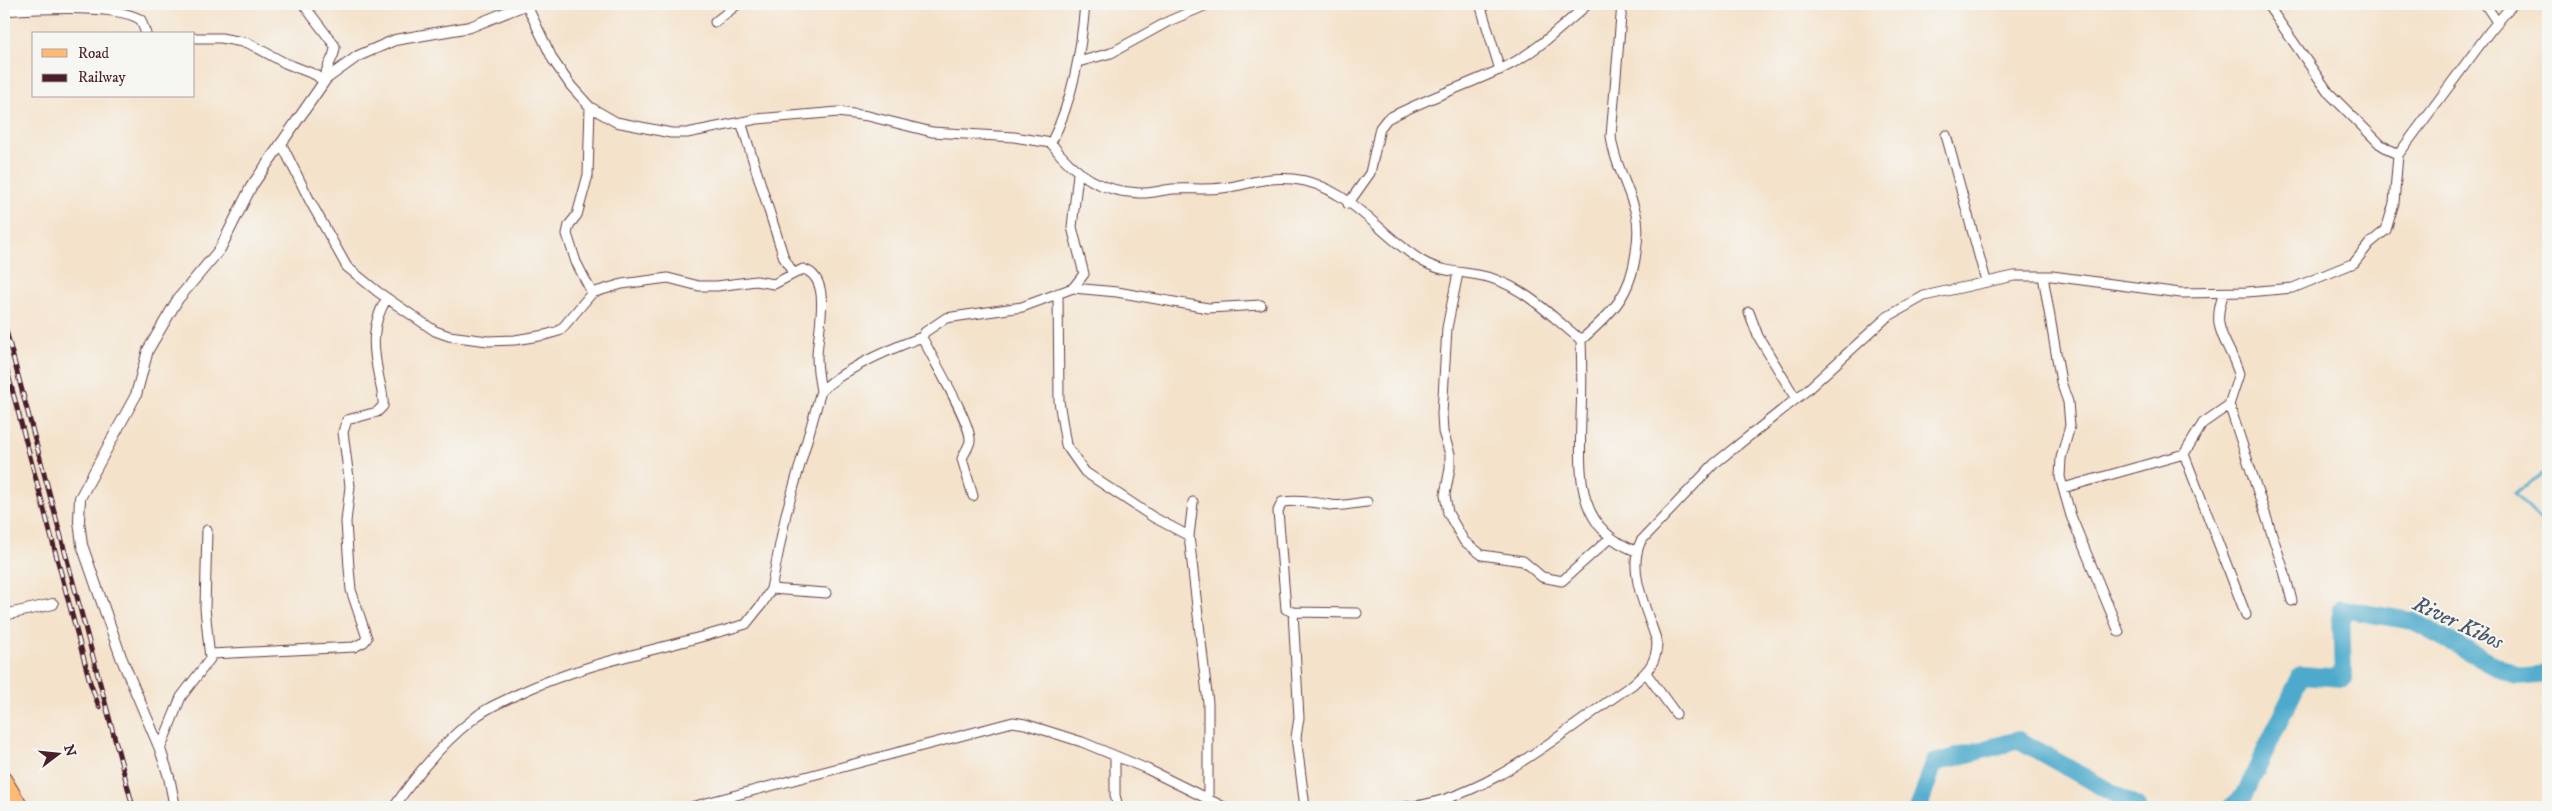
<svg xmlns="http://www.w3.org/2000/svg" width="2552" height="811" font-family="'IM FELL DW Pica',serif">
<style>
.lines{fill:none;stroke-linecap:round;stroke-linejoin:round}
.stream{stroke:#4daacc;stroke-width:3}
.river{stroke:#4daacc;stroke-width:18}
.minor-casing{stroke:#643c43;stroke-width:11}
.tertiary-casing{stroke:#643c43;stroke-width:12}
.primary-casing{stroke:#643c43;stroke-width:16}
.minor{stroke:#fff;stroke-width:9}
.tertiary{stroke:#fff;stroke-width:10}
.primary{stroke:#ffbb71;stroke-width:14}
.rail-casing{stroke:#4a1f2b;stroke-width:5}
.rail{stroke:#f6f6f2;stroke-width:3;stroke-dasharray:9;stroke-linecap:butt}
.labels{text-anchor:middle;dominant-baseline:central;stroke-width:4;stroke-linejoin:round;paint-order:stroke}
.water-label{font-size:22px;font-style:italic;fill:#4b576b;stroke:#f6f6f2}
</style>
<rect width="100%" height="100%" fill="#f6f6f2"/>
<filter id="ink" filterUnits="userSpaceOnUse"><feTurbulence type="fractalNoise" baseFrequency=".02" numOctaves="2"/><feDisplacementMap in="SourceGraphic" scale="10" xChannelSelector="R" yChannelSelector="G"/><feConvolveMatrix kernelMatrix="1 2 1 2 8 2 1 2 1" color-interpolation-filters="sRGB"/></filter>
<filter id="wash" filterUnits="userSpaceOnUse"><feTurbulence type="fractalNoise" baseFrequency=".0096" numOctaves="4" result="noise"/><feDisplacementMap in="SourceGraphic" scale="20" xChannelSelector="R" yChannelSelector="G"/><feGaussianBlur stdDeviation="1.12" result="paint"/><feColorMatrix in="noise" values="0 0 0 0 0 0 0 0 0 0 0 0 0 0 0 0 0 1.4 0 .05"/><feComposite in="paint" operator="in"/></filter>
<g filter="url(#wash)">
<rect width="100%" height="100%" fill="#f4e2ca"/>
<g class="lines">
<path class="stream" d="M2548,470l-34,24 34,33"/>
<path class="river" d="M1919,807l15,-44 85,-23 118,67
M2231,807l13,-11 57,-121 42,3 -2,-69 71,12 105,56 31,-3"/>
</g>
</g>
<g filter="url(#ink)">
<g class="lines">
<g class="minor-casing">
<path id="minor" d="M303,4l32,42c1,12 -11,20 -9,33
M526,4l27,56 18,26 19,21 26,15 55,11h16l70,-14 81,-7 30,4 64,16 82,5 37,6c21,29 50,49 88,50 11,1 22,-3 34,-4 16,-1 32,1 49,-1 26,-3 42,-12 71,-9 54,5 86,56 129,82 22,13 46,10 69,17 37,12 61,39 90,62
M1480,4l20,66
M1622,4l-11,132c3,27 18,51 25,78 3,12 2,25 0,38 -5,43 -24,61 -55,88 1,26 1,52 0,77 -1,55 -7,111 55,134
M2267,4l62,89 51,51 18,11
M2485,4l12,18
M4,11c30,-2 114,-7 137,9l5,14
M715,22l23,-18
M194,38h27l27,5 37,20 31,12 8,7
M1078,62l33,-9 58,-32 40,-17
M590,107l-2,68 -11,40 -8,10 -2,9 9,28 16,31
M741,122l43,136 9,15
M1946,135l40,146
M281,143l29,58 37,66 31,25 57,39 14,5 39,5 27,-1 30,-5 14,-4 5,-5 28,-33 30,-9 46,-6 31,8h18l39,-5 18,3 29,-15c31,9 14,63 14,88 0,11 2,23 4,34
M1051,143c22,-43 30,-91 34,-139
M1348,204l22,-31 10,-45 7,-9c36,-19 75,-32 112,-49 34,-15 61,-42 89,-66
M1458,273l-11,55 -5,86 1,18 7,22v14l-5,27 3,18 16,28 18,14 41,6 19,16 20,4 48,-43
M2043,276l18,106 7,20 2,24 -9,32 -1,19 3,11 8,28 48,116
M1073,288l44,4 91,16 53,-3
M1058,293l1,108 7,44 19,27 68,45 36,19
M2224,293c-15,38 5,47 15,81l-10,31 2,5 53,161 8,30
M1749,312l9,24 38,63
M922,337c9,19 50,87 48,104 -1,6 -6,12 -8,18l11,37
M2184,454l62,161
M2063,488l121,-34 19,-31 26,-18
M1193,502l-4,34 19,167v97
M771,589l55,4
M1293,612l6,106 -3,19 9,70
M1357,613l-64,-1 -7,-3 -8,-98 4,-9c17,-2 32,0 48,3 11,2 25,-2 37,-3
M211,654l143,-7 10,-5 3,-4 -16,-48 -2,-22 -3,-46 4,-36 -7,-54 4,-12 30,-8 6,-6c1,-10 -2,-18 -4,-28 -6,-29 -9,-53 8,-80
M1646,673l30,41
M160,749l21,-52 29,-38 -5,-51 2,-78
M1115,756v39l3,12
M394,807c22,-32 47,-63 78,-87 13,-12 30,-18 46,-26 72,-34 152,-46 228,-70l16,-20 9,-15 15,-75 35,-123c25,-24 69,-42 101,-54l3,-5 21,-14 76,-11 51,-19 11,-14 -12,-47 6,-53
M691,807l322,-85 12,2 57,18 65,27 77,38
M1404,807c79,-4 163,-79 228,-122 15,-13 25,-22 25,-43 -9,-30 -31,-71 -16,-101l73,-77 92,-73 81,-74 37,-21 90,-20h38l128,17 67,-1 46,-4 61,-25 16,-20 16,-13 8,-27 4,-48 92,-124 23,-27"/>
</g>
<g class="tertiary-casing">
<path id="tertiary" d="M4,615l49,-11
M175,807l-6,-30 -9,-28 -39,-92 -39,-112 -3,-24 1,-23 56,-103 12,-45 30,-51 42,-50 31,-62 75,-108 32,-23 37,-16 75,-13 57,-23"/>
</g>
<g class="primary-casing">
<path id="primary" d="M4,779l17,28"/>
</g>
<use href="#minor" class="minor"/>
<use href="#tertiary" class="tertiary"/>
<use href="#primary" class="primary"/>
<g class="rail-casing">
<path id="rail" d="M4,323l129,484
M4,359l86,323 9,25"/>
</g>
<use href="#rail" class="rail"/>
</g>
</g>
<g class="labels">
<g class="water-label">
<text transform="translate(2458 623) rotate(25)">River Kibos</text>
</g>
</g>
<rect width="2552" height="811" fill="none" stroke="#f6f6f2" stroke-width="20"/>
<rect x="32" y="32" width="162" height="65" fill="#f6f6f2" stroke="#b1a0a2"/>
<rect x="42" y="49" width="25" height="8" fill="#ffbb71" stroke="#b1a0a2"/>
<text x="78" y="58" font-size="15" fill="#4a1f2b">Road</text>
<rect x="42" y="74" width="25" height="8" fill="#4a1f2b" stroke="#b1a0a2"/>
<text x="78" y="82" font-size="15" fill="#4a1f2b">Railway</text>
<g transform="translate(58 754) rotate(74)" stroke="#f6f6f2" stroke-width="4" paint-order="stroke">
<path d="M0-4L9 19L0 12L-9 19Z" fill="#4a1f2b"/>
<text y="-8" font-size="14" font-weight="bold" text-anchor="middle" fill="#4a1f2b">N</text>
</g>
</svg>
